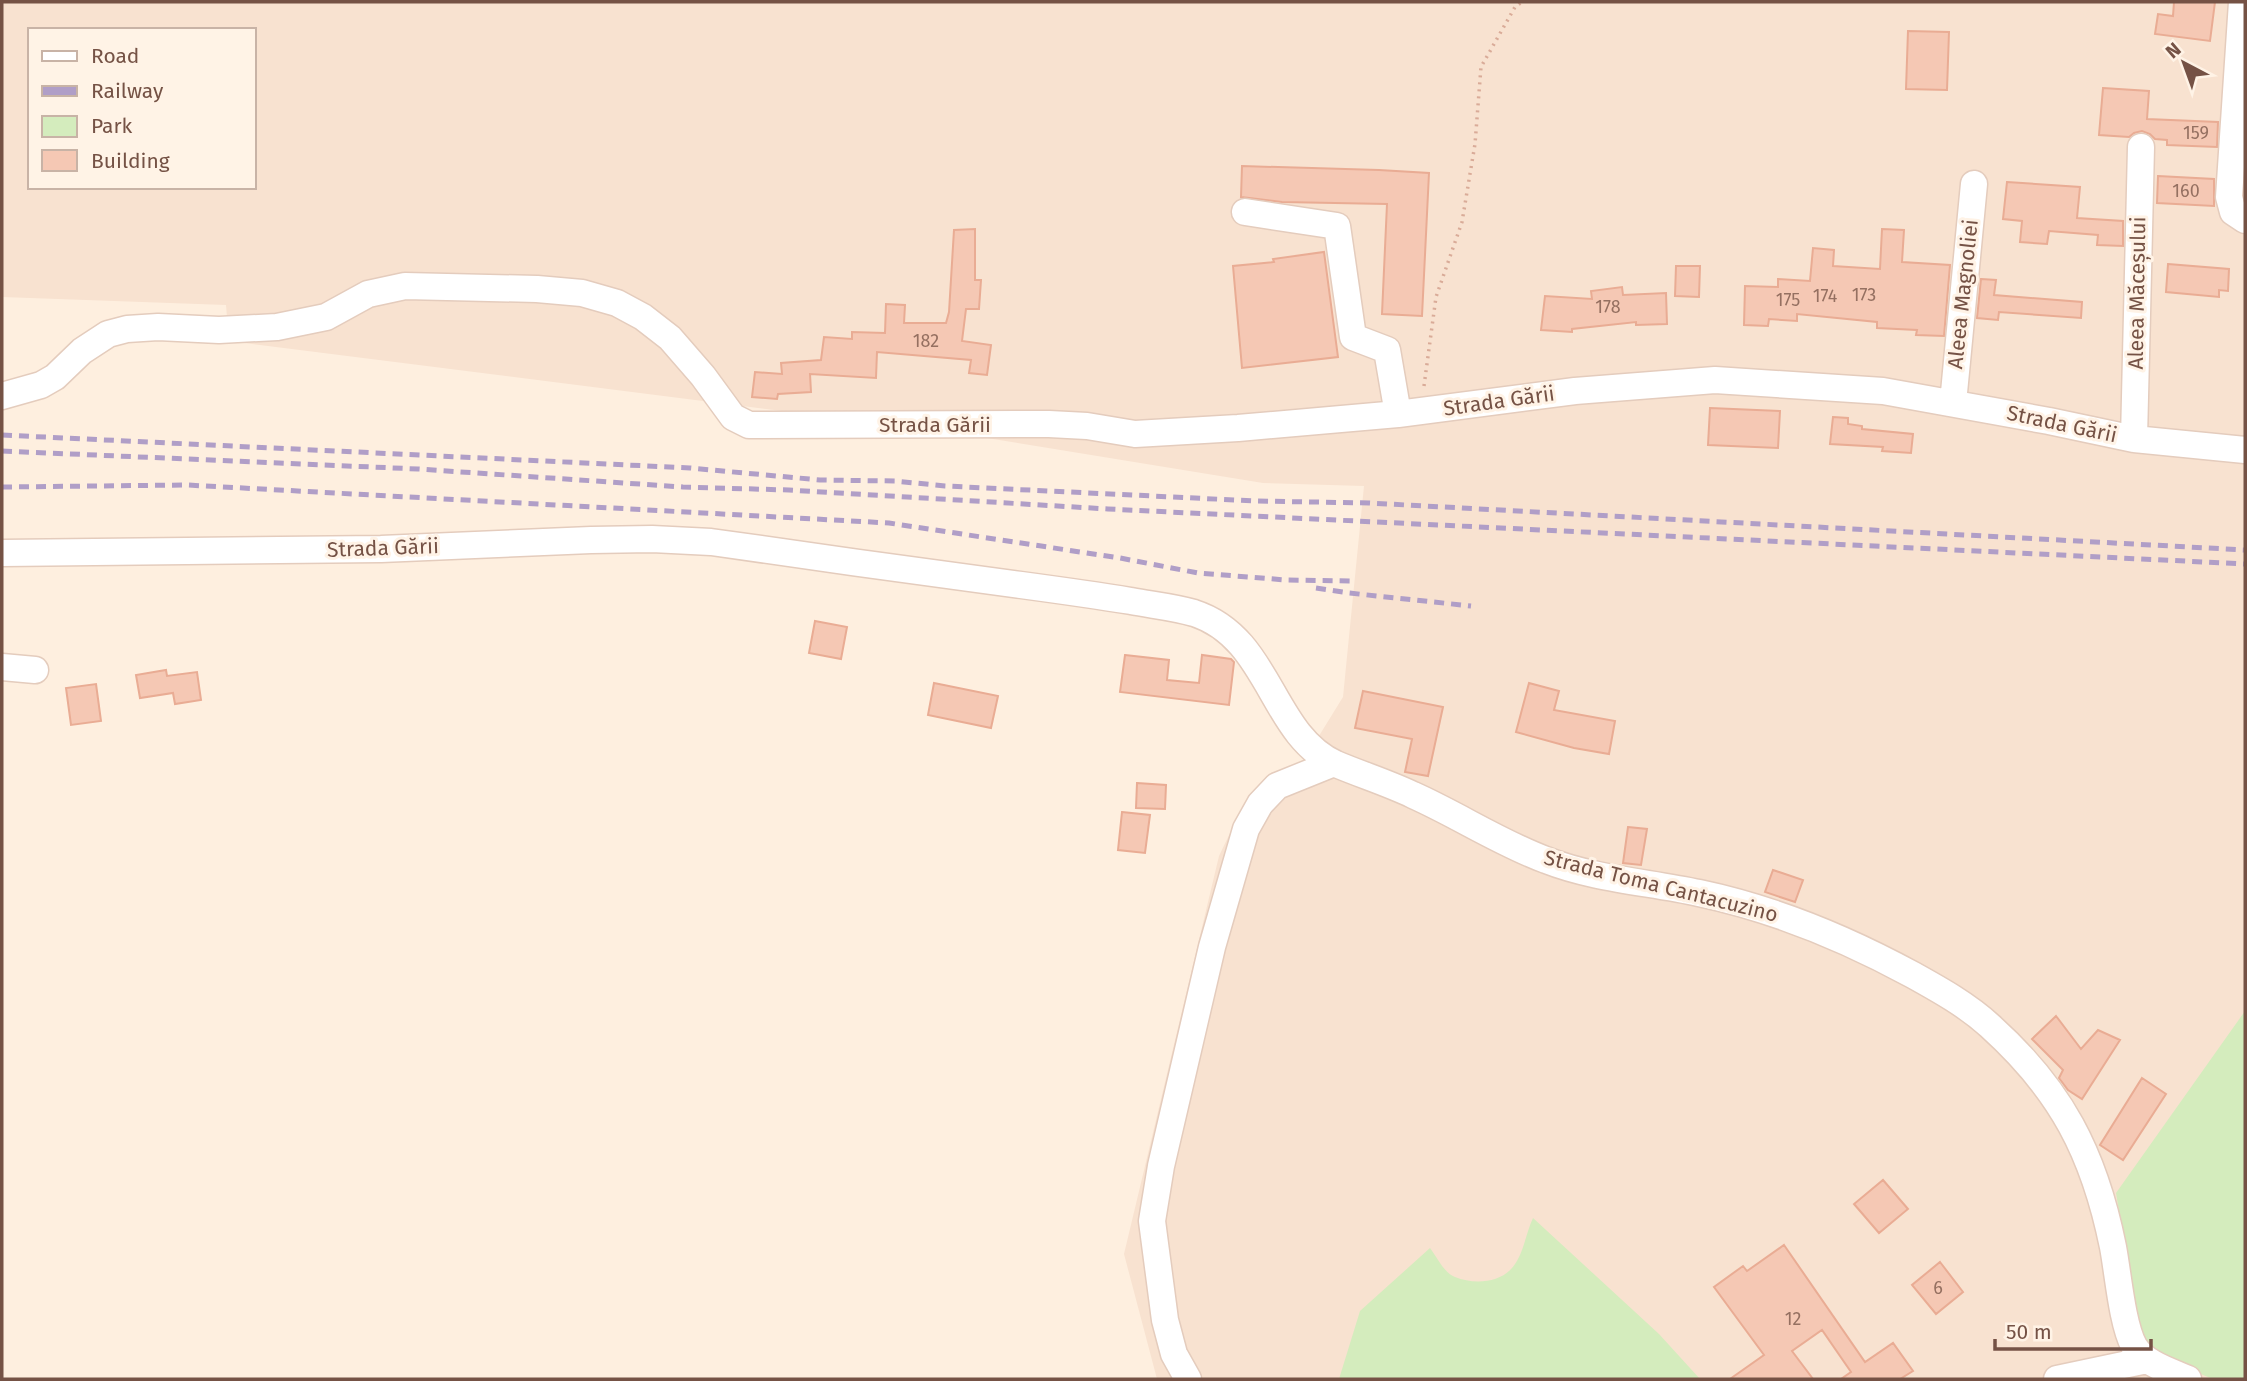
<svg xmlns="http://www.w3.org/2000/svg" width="2247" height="1381" font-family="'Fira Sans',sans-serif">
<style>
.residential{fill:#f8e2d0;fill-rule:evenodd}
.green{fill:#d4ecbd}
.building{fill:#f5c8b4;stroke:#e9ac94;stroke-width:2}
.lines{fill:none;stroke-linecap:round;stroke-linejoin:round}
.minor-casing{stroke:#e4ccbd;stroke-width:29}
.path{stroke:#d9ab98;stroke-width:3.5;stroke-dasharray:2 5;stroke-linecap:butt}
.minor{stroke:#fff;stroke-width:26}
.rail{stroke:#b09ec7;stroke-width:5;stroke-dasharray:10 7;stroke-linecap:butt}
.labels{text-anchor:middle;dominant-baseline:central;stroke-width:6;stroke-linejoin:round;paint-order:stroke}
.number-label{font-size:18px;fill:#957061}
.street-label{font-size:21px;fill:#755245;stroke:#fff3e6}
</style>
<rect width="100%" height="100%" fill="#feefdf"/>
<path class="residential" d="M2,2h2243v1377h-1088l-33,-125 95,-398 24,-50 27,-27 31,-14 42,-68 21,-211 -101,-3 -307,-50 -727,-92 -3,-36 -224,-8zM30,30h224v157h-224z"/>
<path class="green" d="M2245,1011v368h-32l-62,-25 -12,-22 -23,-139z
M1533,1218l126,116 41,45h-361l21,-68 70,-63c7,9 14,25 25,29 20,8 48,6 60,-13 9,-13 11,-31 18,-46z"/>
<path class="building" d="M2174,2h41l-5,39 -55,-7 3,-20 15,2z
M1908,31l41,1 -2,58 -41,-1z
M2103,88l46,3 -2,28 71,3 -1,25 -50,-2v-5l-12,-1 -5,-5 -8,-3 -8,2 -5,4 -30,-2z
M1242,166l137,4 50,3 -7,143 -40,-2 5,-110 -105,-2 -41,-5z
M2158,176l56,3v27l-57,-3z
M2007,182l73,5 -3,31 46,3v25l-26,-1 1,-10 -49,-4 -2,13 -27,-2 2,-21 -19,-2z
M975,229v51h6l-2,29h-13l-4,32 29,4 -4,30 -18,-2 2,-13 -94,-8 -1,26 -66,-4 1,18 -33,2 -1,5 -25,-2 3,-25 27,2 -1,-11 40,-3 3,-23 28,2v-7l33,1 1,-29 19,1 -1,18h42l3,-11 5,-82z
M1882,229l22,1 -2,32 48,3 -6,71 -28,-1 1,-5 -40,-2v-6l-80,-8v7l-28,-2 -1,7 -24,-1 1,-39 33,1v-8l32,2 3,-33 21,2 -1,16 47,3z
M1324,252l14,105 -96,11 -9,-102 41,-4 -1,-3z
M2168,264l61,5 -1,22 -9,-1v7l-53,-5z
M1676,266h24l-1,31 -24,-1z
M1981,279l15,1 -2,15 88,7 -1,16 -82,-6 -1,8 -21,-2z
M1622,287l1,8 43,-2 1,31 -31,1v-3l-64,7v3l-31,-2 4,-34 47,3 -1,-8z
M1710,408l70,3 -2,37 -70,-3z
M1833,417l15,1v6l14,2v3l51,5 -2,19 -29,-2 1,-4 -53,-3z
M815,621l32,6 -6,32 -32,-6z
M1125,655l44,5 -2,20 32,3 3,-28 29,4 3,3 -5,43 -109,-13z
M166,670l1,6 30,-4 4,28 -26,4 -2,-11 -33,5 -4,-23z
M934,683l64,13 -7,32 -63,-13z
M1529,683l30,8 -5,19 61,11 -6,33 -35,-6 -58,-16z
M96,684l5,37 -30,4 -5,-37z
M1363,691l80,16 -15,69 -23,-4 7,-33 -57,-11z
M1137,783l29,2 -1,24 -29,-1z
M1122,812l28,3 -5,38 -27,-3z
M1628,827l19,2 -6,36 -18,-2z
M1773,870l30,10 -8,22 -30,-10z
M2056,1016l25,33 17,-19 22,10 -38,59 -14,-9 -9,-12 4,-8 -31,-31z
M2142,1078l24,16 -43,66 -23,-15z
M1883,1180l25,29 -29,24 -25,-29z
M1784,1245l81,117 28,-19 20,28 -13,8h-59l10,-7 -29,-42 -30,21 21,28h-83l34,-24 -50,-68 29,-21 4,5z
M1940,1262l23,30 -27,22 -24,-29z"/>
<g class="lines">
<g class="minor-casing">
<path id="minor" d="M2242,2l-13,195 4,15 12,8
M1245,212l92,14 16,111 34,13 11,64
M2,396l39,-11 14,-8 27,-26 26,-17 19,-5 31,-2 61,3 58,-3 49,-10 42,-23 37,-8 132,3 45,4 35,10 26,14 27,21 33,38 30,41 16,8 300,-1 38,2 48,8 103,-6 160,-14 177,-23 140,-11 168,11 166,30 85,18 111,11
M1953,403l21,-219
M2134,439l7,-292
M2,553l379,-4 210,-9 61,-1 59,3c103,15 207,29 310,43 37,5 73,10 110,16 21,4 43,6 63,12 77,25 76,121 142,151 26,11 52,19 77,31 45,20 87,48 133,65 48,19 102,22 153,33 76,16 146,45 214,82 27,15 54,30 77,51 71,64 104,127 123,221 5,26 9,77 21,99 11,18 36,25 54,33
M2,667l33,3
M1188,1379l-14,-25 -9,-34 -13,-99 9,-55 51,-219 34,-118 14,-25 17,-18 57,-23
M2057,1379l90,-19"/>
</g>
<path class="path" d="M1424,386l12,-89 26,-75 13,-78 6,-77 34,-60 7,-5"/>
<use href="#minor" class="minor"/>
<path class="rail" d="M2,435l688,33 130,12 75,1 50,5 311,15 113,2 876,47
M2,451l416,18 265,18 106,3 319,19 1137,55
M2,487l185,-2 702,38 231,35 78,15 88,7 69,1
M1316,588l33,5 122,13"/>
</g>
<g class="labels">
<g class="number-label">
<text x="2196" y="133">159</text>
<text x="2186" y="191">160</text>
<text x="1864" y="295">173</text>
<text x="1825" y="296">174</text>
<text x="1788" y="300">175</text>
<text x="1608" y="307">178</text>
<text x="926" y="341">182</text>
<text x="1938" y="1288">6</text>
<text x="1793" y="1319">12</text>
</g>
<g class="street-label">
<text transform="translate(2137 293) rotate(-89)">Aleea Măceșului</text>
<text transform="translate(1963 294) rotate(-84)">Aleea Magnoliei</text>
<text transform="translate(1499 401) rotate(-8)">Strada Gării</text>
<text transform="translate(2062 424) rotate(12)">Strada Gării</text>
<text x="935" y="425">Strada Gării</text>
<text transform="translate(383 548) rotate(-2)">Strada Gării</text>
<text transform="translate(1661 886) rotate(14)">Strada Toma Cantacuzino</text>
</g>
</g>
<rect width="2247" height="1381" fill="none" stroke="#755245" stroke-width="7"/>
<rect x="28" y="28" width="228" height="161" fill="#fff3e6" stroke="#c8b3a6" stroke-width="2"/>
<rect x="42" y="51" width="35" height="10" fill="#ffffff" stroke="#c8b3a6" stroke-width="2"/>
<text x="91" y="63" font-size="21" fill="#755245">Road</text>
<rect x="42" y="86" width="35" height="10" fill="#b09ec7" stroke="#c8b3a6" stroke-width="2"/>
<text x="91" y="98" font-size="21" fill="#755245">Railway</text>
<rect x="42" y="116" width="35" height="21" fill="#d4ecbd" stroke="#c8b3a6" stroke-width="2"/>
<text x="91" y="133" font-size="21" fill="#755245">Park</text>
<rect x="42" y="150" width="35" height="21" fill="#f5c8b4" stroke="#c8b3a6" stroke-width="2"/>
<text x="91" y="168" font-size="21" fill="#755245">Building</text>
<g transform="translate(2184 63) rotate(319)" stroke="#fff3e6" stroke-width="5" paint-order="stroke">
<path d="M0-5L12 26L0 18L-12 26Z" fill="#755245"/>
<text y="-10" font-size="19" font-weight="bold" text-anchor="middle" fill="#755245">N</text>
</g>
<path d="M1995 1339v10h156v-10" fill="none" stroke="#755245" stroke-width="3.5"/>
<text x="2006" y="1339" font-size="21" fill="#755245" stroke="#fff3e6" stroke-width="5" paint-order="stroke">50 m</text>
</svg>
